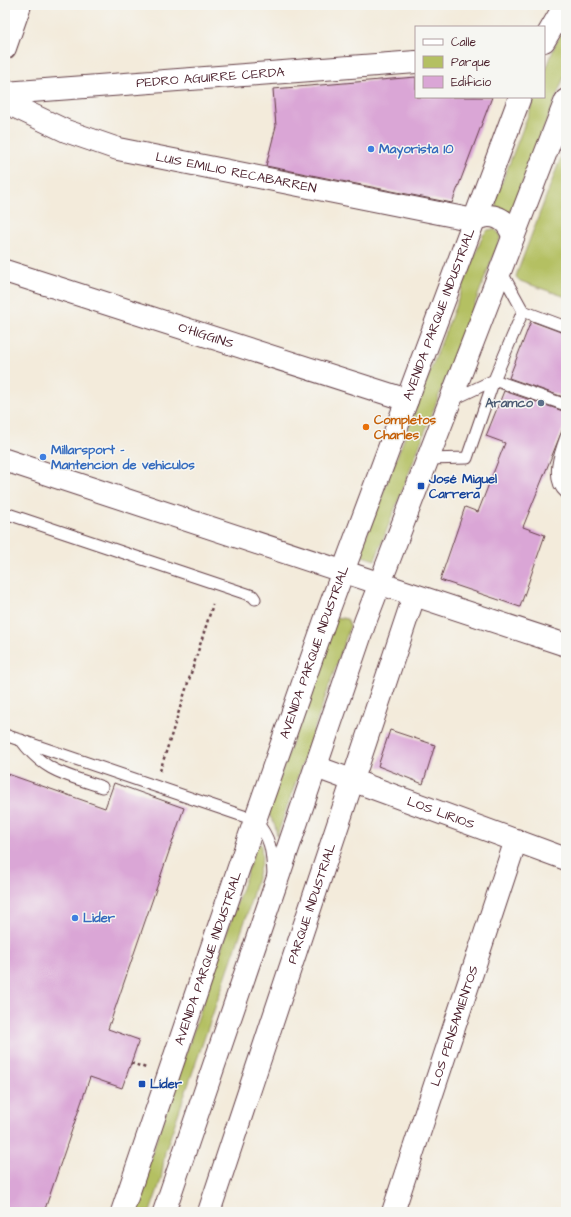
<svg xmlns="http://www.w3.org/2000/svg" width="571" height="1217" font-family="'Architects Daughter',sans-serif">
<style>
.green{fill:#b4c062;stroke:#7f7046}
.building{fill:#daa6d6}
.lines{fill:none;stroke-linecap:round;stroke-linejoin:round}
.lane-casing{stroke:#633e45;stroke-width:13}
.street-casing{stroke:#633e45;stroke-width:24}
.secondary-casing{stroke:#633e45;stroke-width:24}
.primary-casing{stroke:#633e45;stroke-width:24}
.path{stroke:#633e45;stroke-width:2.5;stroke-dasharray:3 3;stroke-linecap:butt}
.lane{stroke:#fff;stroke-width:11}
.street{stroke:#fff;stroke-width:22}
.secondary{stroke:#fff;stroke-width:22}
.primary{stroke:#fff;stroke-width:22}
.shop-dot{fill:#3f7fe0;stroke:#f6f6f2;stroke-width:1.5}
.service-dot{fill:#5c6f8a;stroke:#f6f6f2;stroke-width:1.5}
.food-dot{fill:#e8710a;stroke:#f6f6f2;stroke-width:1.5}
.transit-dot{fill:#1a4fb4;stroke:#f6f6f2;stroke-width:1.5}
.labels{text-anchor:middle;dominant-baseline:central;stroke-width:3;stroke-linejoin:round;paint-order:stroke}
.street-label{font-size:13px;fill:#4a1f2b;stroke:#f6f6f2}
.shop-label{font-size:13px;font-weight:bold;fill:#366cbe;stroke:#f6f6f2;text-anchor:start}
.service-label{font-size:13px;font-weight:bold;fill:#4e5e75;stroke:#f6f6f2;text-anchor:end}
.food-label{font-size:13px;font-weight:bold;fill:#c56008;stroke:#f6f6f2;text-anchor:start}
.transit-label{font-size:13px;font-weight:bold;fill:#164399;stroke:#f6f6f2;text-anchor:start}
</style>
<rect width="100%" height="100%" fill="#f6f6f2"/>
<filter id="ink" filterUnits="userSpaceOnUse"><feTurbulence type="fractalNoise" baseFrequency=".025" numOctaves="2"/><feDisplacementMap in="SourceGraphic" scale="8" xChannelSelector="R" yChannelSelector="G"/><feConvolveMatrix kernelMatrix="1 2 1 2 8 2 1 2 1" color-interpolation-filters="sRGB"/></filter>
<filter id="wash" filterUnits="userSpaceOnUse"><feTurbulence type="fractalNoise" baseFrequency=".012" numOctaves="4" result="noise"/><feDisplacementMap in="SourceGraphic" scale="16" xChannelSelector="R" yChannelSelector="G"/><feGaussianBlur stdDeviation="0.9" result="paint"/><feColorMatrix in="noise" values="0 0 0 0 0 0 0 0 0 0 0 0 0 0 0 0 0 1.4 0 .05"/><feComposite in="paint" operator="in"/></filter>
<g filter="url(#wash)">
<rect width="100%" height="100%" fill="#f3ebdb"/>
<path class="green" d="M566,26v46l-52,132 -4,8 -3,2 -11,-5v-11l39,-101h9v-22l11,-30z
M566,144v153l-46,-16 -4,-4 1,-4z
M494,229l6,5v5l-125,321 -16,-5 124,-320 5,-5z
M336,617l11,2 3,7 -73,210 -2,-10 -7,-14z
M257,844h4l1,16 -16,58 -81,234 -4,28 -11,32h-18z"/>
<g id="blocks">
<path class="building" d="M416,77v20h76l-40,106 -186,-37 10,-40 -3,-37z
M531,321l35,13v64l-57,-20z
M504,391l62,21v9l-43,106 22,8 -25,72 -80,-27 25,-73 13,5 27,-69 -19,-7z
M390,730l45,15 -12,39 -45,-18z
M5,773l100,35 9,-25 70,25 -76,221 31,11 -8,23 -9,25 -32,-11 -46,135h-39z"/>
</g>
</g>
<g filter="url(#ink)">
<use href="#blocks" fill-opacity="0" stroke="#633e45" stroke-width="1"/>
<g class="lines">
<g class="lane-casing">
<path id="lane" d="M501,271l22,40 43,16
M452,400l42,-20 72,25
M566,437c-6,16 -16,43 0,56
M428,459l39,-1 27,-78 29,-69
M5,513l248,83 2,3
M5,735l250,85c16,18 17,31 18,55
M21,740c23,32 46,35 81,47"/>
</g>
<g class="street-casing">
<g id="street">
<path d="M5,48l15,-43"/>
<path id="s1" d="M5,93l411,-31"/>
<path id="s2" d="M5,102l61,29 52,18 356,71"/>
<path id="s3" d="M5,271l402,129"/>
<path id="s4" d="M316,767l250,92"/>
<path id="s5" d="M209,1212l205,-616"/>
<path id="s6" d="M393,1212l123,-372"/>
</g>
</g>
<g class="secondary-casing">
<path id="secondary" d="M5,460l561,185"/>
</g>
<g class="primary-casing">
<g id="primary">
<path d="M544,41l21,-36"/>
<path d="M474,220c18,-9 34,-2 39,17"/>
<path id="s7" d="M122,1212l133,-392 74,-211 191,-512"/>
<path d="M164,1212l201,-590 201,-522"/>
</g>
</g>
<path class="path" d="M160,771l53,-167
M131,1063l15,5"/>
<use href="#lane" class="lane"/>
<use href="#street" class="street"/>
<use href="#secondary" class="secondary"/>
<use href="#primary" class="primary"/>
</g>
</g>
<g class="shop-dot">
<circle cx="371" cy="149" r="4"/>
<circle cx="43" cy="457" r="4"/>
<circle cx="75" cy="918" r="4"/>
</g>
<circle class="service-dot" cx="541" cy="403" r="4"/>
<circle class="food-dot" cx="366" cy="427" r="4"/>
<g class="transit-dot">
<rect x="417" y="482" width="8" height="8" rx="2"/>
<rect x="138" y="1080" width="8" height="8" rx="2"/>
</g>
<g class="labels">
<g class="street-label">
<text stroke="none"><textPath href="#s1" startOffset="206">PEDRO AGUIRRE CERDA</textPath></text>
<text stroke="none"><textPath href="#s2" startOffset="243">LUIS EMILIO RECABARREN</textPath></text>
<text stroke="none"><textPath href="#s7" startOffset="952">AVENIDA PARQUE INDUSTRIAL</textPath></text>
<text stroke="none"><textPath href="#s3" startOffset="211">O'HIGGINS</textPath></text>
<text stroke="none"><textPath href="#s7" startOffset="592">AVENIDA PARQUE INDUSTRIAL</textPath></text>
<text stroke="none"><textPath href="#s4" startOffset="133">LOS LIRIOS</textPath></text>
<text stroke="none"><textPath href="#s5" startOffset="325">PARQUE INDUSTRIAL</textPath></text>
<text stroke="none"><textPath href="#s7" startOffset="268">AVENIDA PARQUE INDUSTRIAL</textPath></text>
<text stroke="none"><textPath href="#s6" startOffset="196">LOS PENSAMIENTOS</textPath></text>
</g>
<g class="shop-label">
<text x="379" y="149">Mayorista 10</text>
<text x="51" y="450">Millarsport -<tspan x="51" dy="15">Mantencion de vehiculos</tspan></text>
<text x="83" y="918">Lider</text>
</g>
<g class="service-label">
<text x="533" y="403">Aramco</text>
</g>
<g class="food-label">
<text x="374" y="420">Completos<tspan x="374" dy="15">Charles</tspan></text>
</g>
<g class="transit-label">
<text x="429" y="479">José Miguel<tspan x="429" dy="15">Carrera</tspan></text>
<text x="150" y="1084">Líder</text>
</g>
</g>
<rect width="571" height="1217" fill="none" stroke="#f6f6f2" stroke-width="20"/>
<rect x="415" y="26" width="130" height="72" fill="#f6f6f2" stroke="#b1a0a2"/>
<rect x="423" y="39" width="20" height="6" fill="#ffffff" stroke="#b1a0a2"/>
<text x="451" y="46" font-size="12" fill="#4a1f2b">Calle</text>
<rect x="423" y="56" width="20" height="12" fill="#b4c062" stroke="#b1a0a2"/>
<text x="451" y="66" font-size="12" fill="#4a1f2b">Parque</text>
<rect x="423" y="76" width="20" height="12" fill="#daa6d6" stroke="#b1a0a2"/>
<text x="451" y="86" font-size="12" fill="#4a1f2b">Edificio</text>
</svg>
